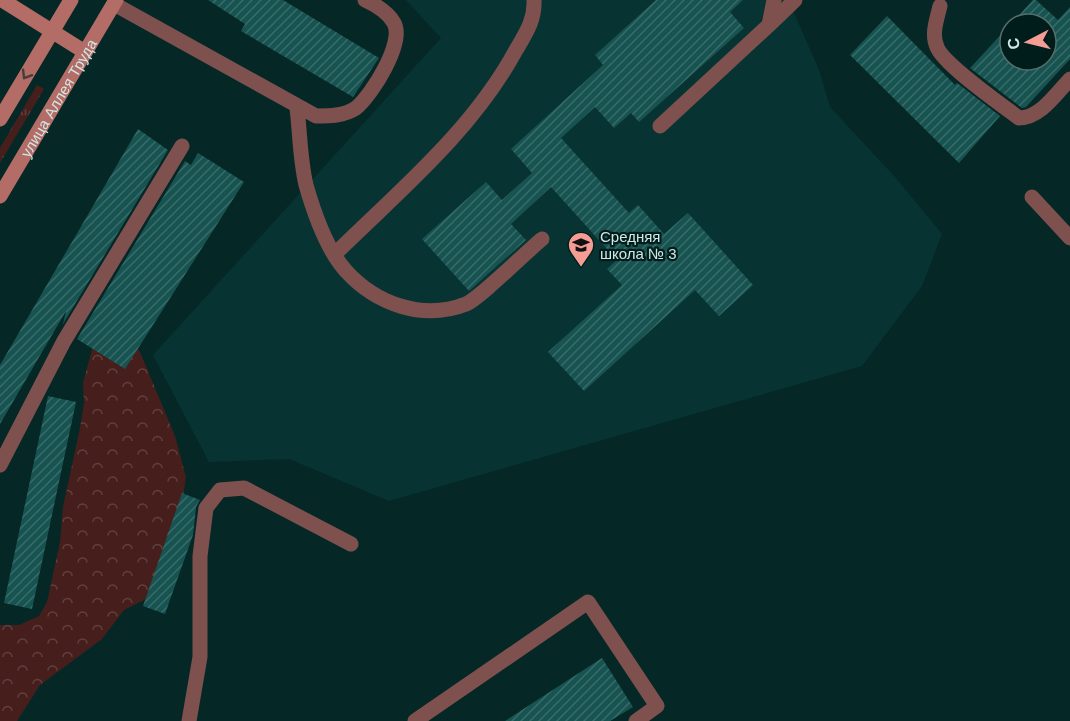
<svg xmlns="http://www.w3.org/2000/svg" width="1070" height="721" font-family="Arial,sans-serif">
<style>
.built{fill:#073433}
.grass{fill:url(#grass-tufts)}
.forest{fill:url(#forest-crowns)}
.building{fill:url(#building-hatch)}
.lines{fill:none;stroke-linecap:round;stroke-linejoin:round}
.lane{stroke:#7e514e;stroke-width:15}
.secondary{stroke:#b36c66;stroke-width:15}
.oneway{stroke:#483d3a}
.labels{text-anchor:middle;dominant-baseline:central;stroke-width:4.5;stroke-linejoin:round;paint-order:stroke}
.street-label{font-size:15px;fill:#d1e7e6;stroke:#001d1c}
.poi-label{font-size:15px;fill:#d1e7e6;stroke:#001d1c;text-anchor:start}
</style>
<defs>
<pattern id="grass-tufts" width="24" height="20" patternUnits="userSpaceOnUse" patternTransform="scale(1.5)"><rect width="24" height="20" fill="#461f1d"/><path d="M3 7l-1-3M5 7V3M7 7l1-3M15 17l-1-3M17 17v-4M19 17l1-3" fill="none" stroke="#60403e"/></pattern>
<pattern id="forest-crowns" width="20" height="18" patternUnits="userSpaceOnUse" patternTransform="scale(1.5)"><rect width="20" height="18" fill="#461f1d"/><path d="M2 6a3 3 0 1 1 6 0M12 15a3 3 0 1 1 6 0" fill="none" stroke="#60403e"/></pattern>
<pattern id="building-hatch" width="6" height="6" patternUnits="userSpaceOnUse" patternTransform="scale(1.5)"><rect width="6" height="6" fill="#175351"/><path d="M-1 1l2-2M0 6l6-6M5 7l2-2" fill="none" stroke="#386c6a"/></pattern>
</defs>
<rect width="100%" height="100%" fill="#052726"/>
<path class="built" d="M406,0h385v6l28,64 11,37 65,70 47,57 -20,52 -60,80 -473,135 -100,-42 -80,3 -56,-107 288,-317z"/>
<path class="grass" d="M37,85l7,4 -44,74v-15z"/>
<path class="forest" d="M122,331l18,21 35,84 11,41 -12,79 -20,39 -30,15 -22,29 -62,46 -23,36h-17v-96h19l20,-9 8,-14 13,-60 3,-35 17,-79 4,-25 -1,-20 13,-48z"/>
<path class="building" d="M208,0h75l96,58 -26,39 -112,-66 4,-7z
M656,0h87l-13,12 14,16 -105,94 -8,-9 -17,15 -19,-21 -34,31 68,75 9,-8 26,29 24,-21 65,72 -34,31 -24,-26 -111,101 -36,-39 74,-67 -15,-16 10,-9 -66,-73 -40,37 15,16 -57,51 -47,-52 64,-57 16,18 30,-27 -21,-24 92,-84 -8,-10z
M1033,0h3l22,20 12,-13v52l-44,48 -4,1 -52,-40 40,-43v35h36v-36h-35z
M887,16l68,69 2,-2 43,33 -41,47 -109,-108z
M138,129l30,21 -105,174 3,-13 -66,113v-59z
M198,153l46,29 -119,187 -48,-30 108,-178 6,4z
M48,396l28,6 -44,207 -28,-6z
M182,493l18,7 -4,7 -3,28 -28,79 -22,-8z
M602,658l31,49 -23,14h-105z"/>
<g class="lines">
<path class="lane" d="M114,4l202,112c13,0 28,0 40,-8 16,-13 49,-66 38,-85 -6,-11 -18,-18 -29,-23
M940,6c-3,13 -9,28 -3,41 6,17 65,58 82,71 21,0 37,-24 51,-39
M769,25l26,-25
M297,108c3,25 3,52 9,77 8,28 20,64 40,86 30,33 77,50 120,33 14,-6 60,-52 76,-65
M660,126l109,-101 5,-25
M1032,197l38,41
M335,254c65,-64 137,-123 181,-204 10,-17 19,-30 18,-50
M0,465l64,-124 118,-195
M189,721l11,-64v-101l6,-48 14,-18 24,-2 107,56
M415,721l173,-119 69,104 -21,15"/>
<g class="secondary">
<path d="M2,0l83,52"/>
<path d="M0,119l71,-119"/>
<path id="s1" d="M0,196l116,-196"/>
</g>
</g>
<defs><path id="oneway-chevron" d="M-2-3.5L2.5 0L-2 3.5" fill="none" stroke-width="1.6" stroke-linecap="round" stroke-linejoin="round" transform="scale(1.5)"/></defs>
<use class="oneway" href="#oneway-chevron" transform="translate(26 75) rotate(121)"/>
<defs>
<g id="school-pin" transform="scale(1.35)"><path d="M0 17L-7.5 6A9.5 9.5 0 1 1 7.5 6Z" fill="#f59c94" stroke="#001d1c"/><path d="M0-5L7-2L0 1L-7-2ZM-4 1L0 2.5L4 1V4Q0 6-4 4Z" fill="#111"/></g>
</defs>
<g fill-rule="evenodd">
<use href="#school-pin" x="581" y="245"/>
</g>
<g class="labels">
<g class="street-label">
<text stroke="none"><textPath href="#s1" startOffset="114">улица Аллея Труда</textPath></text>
</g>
<g class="poi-label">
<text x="600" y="236">Средняя<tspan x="600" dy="17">школа № 3</tspan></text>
</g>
</g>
<g transform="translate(1028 42) rotate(263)"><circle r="28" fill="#001d1c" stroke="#546e6d" stroke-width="1.5"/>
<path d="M0-4.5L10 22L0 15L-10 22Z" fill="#f59c94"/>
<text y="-9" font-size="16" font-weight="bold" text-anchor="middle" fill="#d1e7e6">С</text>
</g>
</svg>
